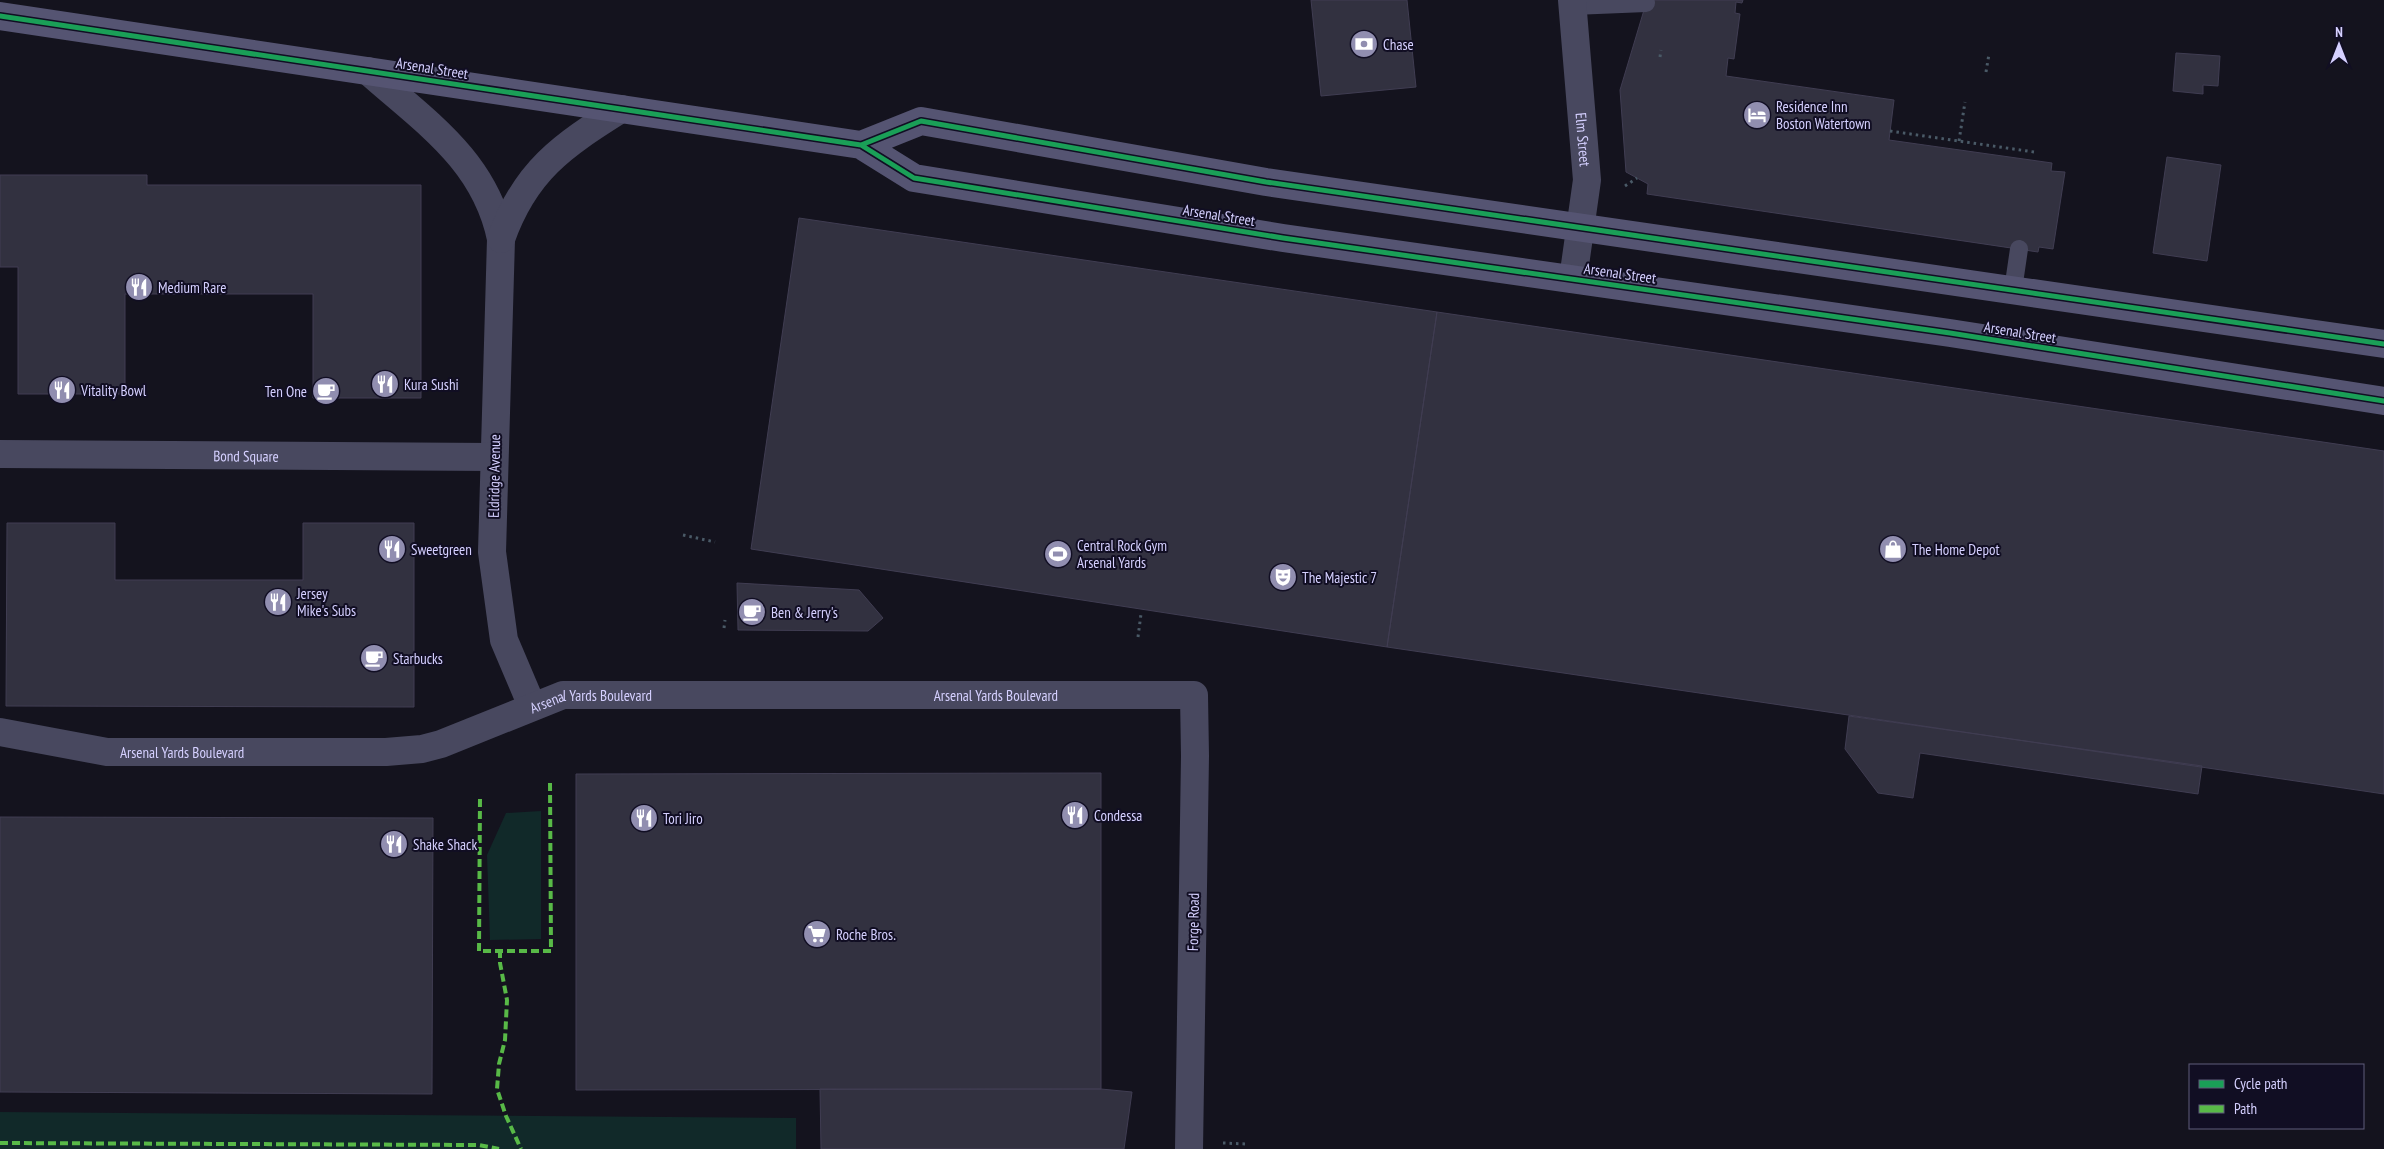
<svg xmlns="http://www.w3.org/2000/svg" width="2384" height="1149" font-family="'PT Sans Narrow',sans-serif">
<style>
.green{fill:#112929}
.building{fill:#323140;stroke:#403d52}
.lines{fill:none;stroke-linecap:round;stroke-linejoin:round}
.path{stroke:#4a5a67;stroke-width:3;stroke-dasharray:2.5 4;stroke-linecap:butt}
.lane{stroke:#48485f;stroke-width:18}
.street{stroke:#48485f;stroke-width:28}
.secondary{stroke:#555472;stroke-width:28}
.quiet{stroke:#58b947;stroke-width:4;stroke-dasharray:8 4;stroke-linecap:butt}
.cycleway-casing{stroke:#110e23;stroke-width:8}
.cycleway{stroke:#1a9f57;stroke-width:5}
.labels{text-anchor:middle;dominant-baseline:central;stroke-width:4;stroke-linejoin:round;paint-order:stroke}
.poi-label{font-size:15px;fill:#d5d0ff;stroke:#110e23;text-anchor:start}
.street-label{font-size:15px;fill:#d5d0ff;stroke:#110e23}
</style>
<rect width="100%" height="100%" fill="#14131e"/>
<path class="green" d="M541,811v128l-51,1 -3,-85 19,-42z
M0,1112l796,6v31h-796z"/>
<path class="building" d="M1311,0h96l9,87 -95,9z
M1647,0h96l-1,3 -6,-1 -1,11 5,1 -6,45 -6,-1 -2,18 168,24 -5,40 163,23 -1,8 14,1 -12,77 -14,-2 -1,5 -391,-58 1,-10 -22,-12 -6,-82z
M2176,53l44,3 -2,30 -15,-1v9l-30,-3z
M2167,157l54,8 -14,96 -54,-8z
M0,175h147v10h274v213h-108v-104h-188v100h-107v-127h-18z
M799,218l638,94 -50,335 -636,-98z
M1437,312l947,139v343l-997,-147z
M7,523h108v57h188v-57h111v184l-408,-1z
M737,583l122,7 24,28 -15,13 -130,-1z
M1849,716l353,50 -4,28 -278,-41 -7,45 -35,-5 -33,-44z
M1101,773v316l-525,1v-316z
M0,817l433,1 -1,276 -432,-2z
M820,1089h281l31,3 -8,57h-303z"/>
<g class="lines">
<path class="path" d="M1660,57l1,-7
M1986,72l3,-18
M1890,131l144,21
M1959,141l6,-39
M1625,186l12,-8
M683,535l32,7
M724,628l1,-8
M1138,637l3,-23
M1223,1143l23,1"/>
<path class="lane" d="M1573,6l73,-3
M2013,290l6,-41"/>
<g class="street">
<path id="s1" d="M1572,0l15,180 -14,99"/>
<path d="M368,71c56,50 117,89 133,168l-9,313 12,88 28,66"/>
<path d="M501,239c24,-68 61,-93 120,-130"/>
<path id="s2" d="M0,454l493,3"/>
<path id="s3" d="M0,732l107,20h279l36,-3 19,-5 122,-49h631l1,61 -6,393"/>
</g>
<path class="secondary" d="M0,16l861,129 53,33 369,60 667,95 434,68
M861,145l60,-24 345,61 1118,162"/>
<path class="quiet" d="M480,799l-1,152h72l-1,-169
M500,950v13l7,37 -2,40 -6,24 -2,25 9,27 15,33
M0,1143l479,2 20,4"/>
<g class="cycleway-casing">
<path id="cycleway" d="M0,16l861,129 53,33 369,60 667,95 434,68
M861,145l60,-24 345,61 1118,162"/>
</g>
<use href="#cycleway" class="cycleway"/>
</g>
<defs>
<g id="bank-disc" transform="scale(1.4375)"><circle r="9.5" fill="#918eb0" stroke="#110e23"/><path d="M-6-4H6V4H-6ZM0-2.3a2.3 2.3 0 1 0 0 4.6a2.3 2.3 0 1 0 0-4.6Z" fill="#fff"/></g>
<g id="hotel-disc" transform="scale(1.4375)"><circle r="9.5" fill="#918eb0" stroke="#110e23"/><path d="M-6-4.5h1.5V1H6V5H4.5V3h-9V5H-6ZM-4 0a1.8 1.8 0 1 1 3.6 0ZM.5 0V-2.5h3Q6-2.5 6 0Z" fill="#fff"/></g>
<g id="restaurant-disc" transform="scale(1.4375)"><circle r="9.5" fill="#918eb0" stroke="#110e23"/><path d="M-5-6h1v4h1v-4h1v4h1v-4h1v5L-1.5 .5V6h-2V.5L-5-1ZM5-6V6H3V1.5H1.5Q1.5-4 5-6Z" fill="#fff"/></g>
<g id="cafe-disc" transform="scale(1.4375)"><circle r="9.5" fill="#918eb0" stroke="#110e23"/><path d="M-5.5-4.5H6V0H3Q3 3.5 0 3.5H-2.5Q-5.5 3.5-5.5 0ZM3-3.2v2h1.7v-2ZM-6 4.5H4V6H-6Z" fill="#fff"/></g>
<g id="shop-disc" transform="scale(1.4375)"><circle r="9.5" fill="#918eb0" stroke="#110e23"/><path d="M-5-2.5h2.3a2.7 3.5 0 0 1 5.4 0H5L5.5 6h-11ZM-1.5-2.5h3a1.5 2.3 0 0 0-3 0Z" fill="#fff"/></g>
<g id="stadium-disc" transform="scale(1.4375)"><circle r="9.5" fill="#918eb0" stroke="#110e23"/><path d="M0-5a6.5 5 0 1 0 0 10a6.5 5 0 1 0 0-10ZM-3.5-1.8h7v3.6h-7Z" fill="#fff"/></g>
<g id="theatre-disc" transform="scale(1.4375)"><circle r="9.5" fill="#918eb0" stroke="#110e23"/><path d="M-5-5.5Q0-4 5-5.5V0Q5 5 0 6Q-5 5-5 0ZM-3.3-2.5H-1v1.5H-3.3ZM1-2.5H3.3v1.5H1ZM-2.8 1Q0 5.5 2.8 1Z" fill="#fff"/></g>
<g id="supermarket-disc" transform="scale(1.4375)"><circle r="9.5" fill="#918eb0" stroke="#110e23"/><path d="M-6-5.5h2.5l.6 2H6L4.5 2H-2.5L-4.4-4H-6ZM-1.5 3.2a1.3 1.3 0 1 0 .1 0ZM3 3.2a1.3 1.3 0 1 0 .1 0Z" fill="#fff"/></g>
</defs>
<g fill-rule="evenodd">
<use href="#bank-disc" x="1364" y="44"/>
<use href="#hotel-disc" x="1757" y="115"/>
<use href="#restaurant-disc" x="139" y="287"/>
<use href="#restaurant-disc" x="385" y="384"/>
<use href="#restaurant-disc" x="62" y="390"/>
<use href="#cafe-disc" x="326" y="391"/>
<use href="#restaurant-disc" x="392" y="549"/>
<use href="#shop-disc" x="1893" y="549"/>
<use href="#stadium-disc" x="1058" y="554"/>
<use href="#theatre-disc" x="1283" y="577"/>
<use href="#restaurant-disc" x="278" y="602"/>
<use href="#cafe-disc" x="752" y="612"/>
<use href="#cafe-disc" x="374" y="658"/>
<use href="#restaurant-disc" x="1075" y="815"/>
<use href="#restaurant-disc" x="644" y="818"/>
<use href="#restaurant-disc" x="394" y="844"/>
<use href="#supermarket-disc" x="817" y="934"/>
</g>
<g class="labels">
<g class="poi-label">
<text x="1383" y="44">Chase</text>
<text x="1776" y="106">Residence Inn<tspan x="1776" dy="17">Boston Watertown</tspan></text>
<text x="158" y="287">Medium Rare</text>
<text x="404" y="384">Kura Sushi</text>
<text x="81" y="390">Vitality Bowl</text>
<text x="307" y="391" text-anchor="end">Ten One</text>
<text x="1077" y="545">Central Rock Gym<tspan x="1077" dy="17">Arsenal Yards</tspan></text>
<text x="411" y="549">Sweetgreen</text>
<text x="1912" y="549">The Home Depot</text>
<text x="1302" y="577">The Majestic 7</text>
<text x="297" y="593">Jersey<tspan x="297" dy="17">Mike's Subs</tspan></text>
<text x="771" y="612">Ben &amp; Jerry's</text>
<text x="393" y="658">Starbucks</text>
<text x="1094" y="815">Condessa</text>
<text x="663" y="818">Tori Jiro</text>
<text x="413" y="844">Shake Shack</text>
<text x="836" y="934">Roche Bros.</text>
</g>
<g class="street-label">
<text transform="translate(432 68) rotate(9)">Arsenal Street</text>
<text stroke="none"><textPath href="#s1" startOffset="140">Elm Street</textPath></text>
<text transform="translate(1219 215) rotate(9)">Arsenal Street</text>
<text transform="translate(1620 273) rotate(8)">Arsenal Street</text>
<text transform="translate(2020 332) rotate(9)">Arsenal Street</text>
<text stroke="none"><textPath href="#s2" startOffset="246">Bond Square</textPath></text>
<text transform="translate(494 476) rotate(-89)">Eldridge Avenue</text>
<text stroke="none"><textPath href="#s3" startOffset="1008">Arsenal Yards Boulevard</textPath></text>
<text stroke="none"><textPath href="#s3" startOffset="602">Arsenal Yards Boulevard</textPath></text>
<text stroke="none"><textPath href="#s3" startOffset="184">Arsenal Yards Boulevard</textPath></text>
<text transform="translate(1193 922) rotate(-89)">Forge Road</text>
</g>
</g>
<rect x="2189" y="1064" width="175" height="65" fill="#110e23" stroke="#5f5c7b"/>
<rect x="2199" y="1080" width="25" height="8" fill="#1a9f57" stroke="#5f5c7b"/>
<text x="2234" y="1089" font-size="15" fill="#d5d0ff">Cycle path</text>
<rect x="2199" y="1105" width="25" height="8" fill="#58b947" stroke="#5f5c7b"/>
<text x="2234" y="1114" font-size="15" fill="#d5d0ff">Path</text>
<g transform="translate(2339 45)" stroke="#110e23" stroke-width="4" paint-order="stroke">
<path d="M0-4L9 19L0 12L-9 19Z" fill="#d5d0ff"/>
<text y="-8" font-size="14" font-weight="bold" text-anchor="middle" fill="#d5d0ff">N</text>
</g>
</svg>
